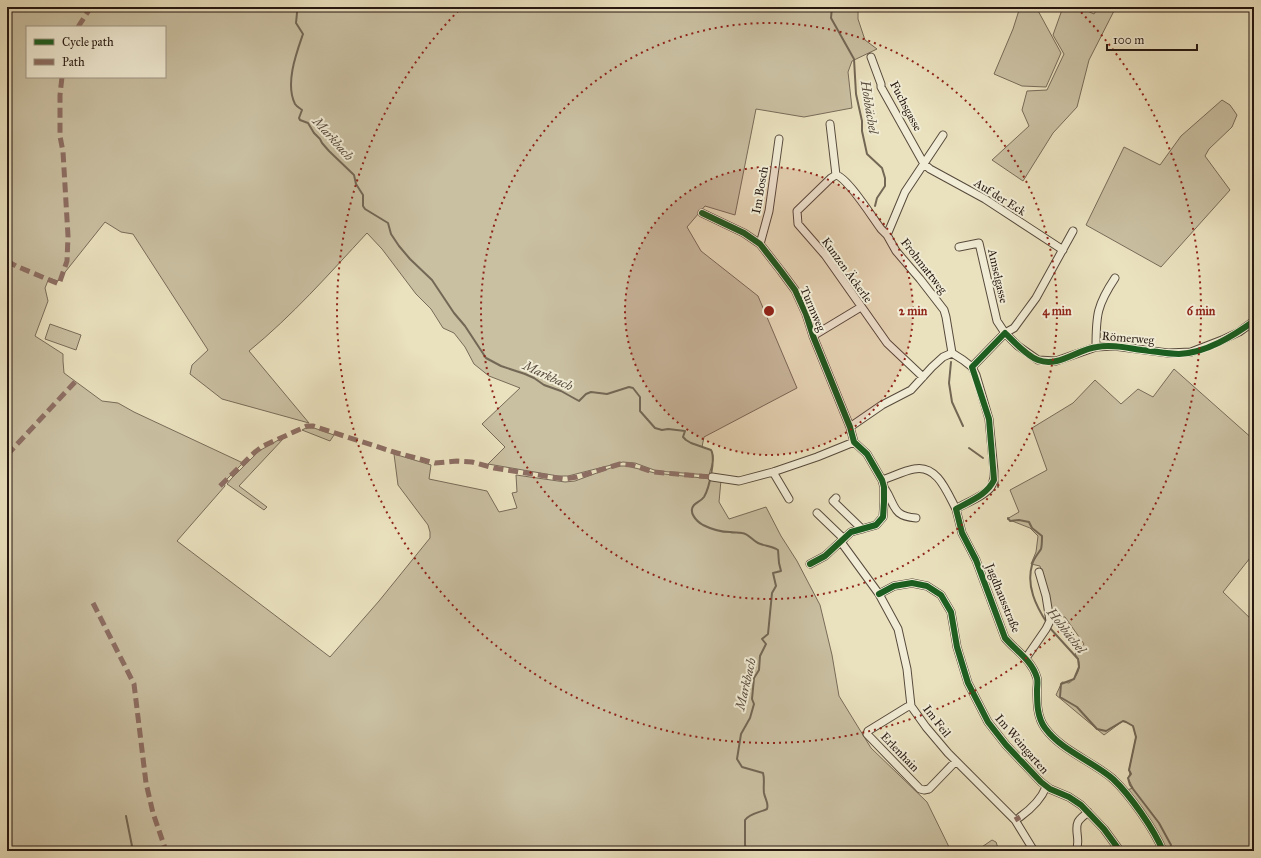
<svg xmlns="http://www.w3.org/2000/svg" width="1261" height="858" font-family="'IM FELL Great Primer',serif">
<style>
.green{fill:#c9bfa1;stroke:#786b59;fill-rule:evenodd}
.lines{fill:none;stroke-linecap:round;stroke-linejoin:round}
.stream{stroke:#736755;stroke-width:2}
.minor-casing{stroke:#574a3c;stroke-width:9}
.minor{stroke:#f1ecd5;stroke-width:7}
.quiet{stroke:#8d6e63;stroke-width:5;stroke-dasharray:10 5;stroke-linecap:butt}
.cycleway-casing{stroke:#f1ecd5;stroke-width:8}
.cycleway{stroke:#1b5e20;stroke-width:6}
.ring{fill:none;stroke:#8f2418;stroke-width:2;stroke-dasharray:2 4}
.labels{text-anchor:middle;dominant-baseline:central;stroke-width:4;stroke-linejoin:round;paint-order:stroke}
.street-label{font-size:12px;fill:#261711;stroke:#f1ecd5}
.water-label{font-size:13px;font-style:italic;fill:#5a4c3f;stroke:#f1ecd5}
.centre{fill:#8f2418;stroke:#f1ecd5;stroke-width:2}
.ring-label{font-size:12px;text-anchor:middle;font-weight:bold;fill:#8f2418;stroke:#f1ecd5;stroke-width:4;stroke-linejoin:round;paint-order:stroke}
</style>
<rect width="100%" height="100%" fill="#eae1be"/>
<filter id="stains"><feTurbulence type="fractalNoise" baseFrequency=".005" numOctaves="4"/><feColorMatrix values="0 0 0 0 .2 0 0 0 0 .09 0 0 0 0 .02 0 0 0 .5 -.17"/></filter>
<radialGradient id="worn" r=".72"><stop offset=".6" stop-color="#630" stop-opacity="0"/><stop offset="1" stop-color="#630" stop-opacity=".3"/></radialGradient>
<path class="green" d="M7,7h851v12l7,21 12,9 -25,12 -4,11 4,36 -48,9 -48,-8 -21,106 -30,-9 -18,21 14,24 57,45 39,92 -93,49 -2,10 9,3c5,8 0,16 -2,25l-52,-4 -22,-8 -12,-1 -55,14h-10l-70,-12 17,-17 -23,-23 38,-36 -31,-12 -15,-12 -9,-17 -11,-14 -11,-5 -12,-19 -15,-15 -34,-45 -15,-16c-38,41 -75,83 -118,118l60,72 -87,-24 -32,-25 2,-9 16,-15 -75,-116 -12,-2 -16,-10 -47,59 -9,-3 -4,10 3,13 -13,35 28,18v7l1,12 38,28 16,2 16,9 109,51 -19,19 1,4 -48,55 153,116 49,-56 51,-63v-6l-2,-7 -30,-40 -4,-31 37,11 -2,14 58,12 12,21 18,-4 -5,-15 5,-1 -1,-17 49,7 10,-1 41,-15h11l28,7 66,7 -2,22 10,17 37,-12 15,29 16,25 23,44 12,50 7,41 32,52 56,54 24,49h-944zM27,27h138v50h-138z
M1020,7h16l25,46 -15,34 -24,-1 -28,-12 19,-45z
M1063,7h16l15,7 5,-7h17l-27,53 -12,47 -24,26 -30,48 -31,-21 37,-34 -7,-16 5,-19 20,-1 17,-36 -11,-19z
M1222,100l8,5 7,10 -5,12 -23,22 -4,7 25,34 -69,77 -75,-42 38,-78 36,18 21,-29z
M50,324l31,11 -5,15 -31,-11z
M1174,369l80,71v113l-31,39 31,30v229h-91l-39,-60 9,-3 -5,-10 2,-4 -1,-4 7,-33 -3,-11 -7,-4 -3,-1 -19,14 -48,-40 6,-13 7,1c10,-7 14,-20 6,-29l9,-10 -19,-27 -12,-1 -13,-50 -9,-2 5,-12 2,-16 -8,-8 -23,-9 12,-7 -9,-22 37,-20 -15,-42 41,-25 22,-23 26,24 17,-15 15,8z
M306,428h8l20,7 -4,6 -28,-11z
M282,438h2l-45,48 28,21 -3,3 -37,-26 4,-5 28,-28z
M992,840l4,2 3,9h-23z"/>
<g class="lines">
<path class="stream" d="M296,7l1,6 -1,10 7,11c-7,20 -18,50 -8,70 2,3 5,4 7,6l-3,8 1,2 8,3 6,10 6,6 2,4 7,8 25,24 2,9 7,11v11l2,3 23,14 3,11 8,12 11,13 22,21 22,33 11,13 21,32 15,8 24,8 9,4 10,7 17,6 18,10 7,-7 5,-2 16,2 22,-7 4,1 7,9v14l15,17 7,2 6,-1 17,2 -2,6 3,3 5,3 20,7c5,8 -2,39 -7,47 -3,4 -7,5 -10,8 -6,7 2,16 9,20 8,4 18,7 27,7 4,1 8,0 12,1 7,1 10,7 16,10 6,3 14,3 20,7l1,13 2,8 -8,2 3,13 -4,7 -4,41 -6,5 4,5 -6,12 -1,14 -5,8 -2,21 2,5 -4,14 -9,16 -4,25 5,8 21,6c2,7 0,13 1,20 1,6 5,10 3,16 -8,4 -17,4 -22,11v25l2,6
M832,7l-1,11 23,41 2,35 6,27v10l5,23 15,14 3,10v8l-8,12 -2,8
M951,362l-2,21 3,19 11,24
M969,448l14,10
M997,473l1,14
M1008,518l2,3 9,-1 10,2 3,6 10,8c0,4 0,9 -1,13 -3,5 -8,10 -9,16 -6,21 4,41 15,58
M1049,627l29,32 1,8 -5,12 -13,5 -1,13 17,10 20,22 9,2 17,-10 3,1 7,4 3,11 -7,33 2,4 -3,4 2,7 29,38 12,22
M126,816l7,35"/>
<g class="minor-casing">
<path id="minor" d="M871,57l10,27v3l43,77 6,5 55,30 78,51
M830,124l6,51
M943,135l-38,57 -18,43 9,16 24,28 24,31 2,7 6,36
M702,213l42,20 16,11 21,27 14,19 11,24 7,22 37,91 4,15 13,12 15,26 2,7v15l-1,15 -7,8 -25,7 -26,24 -15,8
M887,235l-6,-6c-9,-12 -33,-51 -45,-54l-5,3 -34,33 1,13 27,31 62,88 36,34
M760,244l9,-33 10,-72
M959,247l20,-4 18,78 8,12 13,13 20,14 18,1 40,-14 18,-1 54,7 23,-1 31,-12 17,-8 15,-11
M813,336l48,-29
M1096,347c0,-32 1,-42 19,-69
M952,353l11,7 9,7 4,8 13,44 5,52c0,5 0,11 -3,16 -6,9 -26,16 -35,22l6,24 14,27 29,78c11,13 27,22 32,40 1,4 0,8 0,12 0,13 0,27 8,38 17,23 47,33 68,51 17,16 41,50 50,72
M972,367l33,-34 9,-5 22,-30 37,-67
M850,427l32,-22 29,-15 21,-23 11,-10 9,-4
M773,472l16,27
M712,477l27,4 34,-9 44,-15 37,-15
M882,480c10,-3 21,-9 32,-11 23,-5 33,23 42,40
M885,489c11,17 7,27 31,29
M836,498l-3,3 29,28
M817,513l27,26
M841,542l38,52 19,35 9,40 4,37 15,21 22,26 67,67 19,31
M879,594l15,-8 18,-3 15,3 14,9 10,17 6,35 11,36 20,39 18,23 35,37 9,7 19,8 12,8 23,24 16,22
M1026,658l20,-29 4,-8 -4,-25 -7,-24
M911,706l-4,1 -39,24 -1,3 53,55 4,1 5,-1 27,-28
M1020,817c11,-8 21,-17 26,-30
M1076,851c5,-10 -2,-21 2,-29 2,-4 7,-7 10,-10"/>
</g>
<use href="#minor" class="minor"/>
<path class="quiet" d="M78,27l13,-20
M7,261l9,5 43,18 8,-23 1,-25 -5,-84 -3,-16v-41l2,-18
M7,455l68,-73
M220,486l35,-34 8,-6 44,-20h6l84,27 38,10 22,-2 15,1 22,6 70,11 13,-2 43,-13 12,1 21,7 59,5
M93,603l41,81 12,99 7,30 13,38
M1015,820l5,-3"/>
<g class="cycleway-casing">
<path id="cycleway" d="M702,213l42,20 16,11 21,27 14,19 11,24 7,22 37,91 4,15 13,12 15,26 2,7v15l-1,15 -7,8 -25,7 -26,24 -15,8
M879,594l15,-8 18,-3 15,3 14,9 10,17 6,35 11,36 20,39 18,23 35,37 9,7 19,8 12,8 23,24 16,22
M1163,851c-9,-22 -33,-56 -50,-72 -21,-18 -51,-28 -68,-51 -8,-11 -8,-25 -8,-38 0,-4 1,-8 0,-12 -5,-18 -21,-27 -32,-40l-29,-78 -14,-27 -6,-24c14,-8 31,-14 38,-29l-5,-61 -17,-52 33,-34c8,8 22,23 33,27 20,8 40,-11 59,-13 15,-3 30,1 45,3 12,1 25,4 37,4 27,-1 54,-18 75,-33"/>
</g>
<use href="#cycleway" class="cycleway"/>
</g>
<circle cx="769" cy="311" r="144" fill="#8f2418" fill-opacity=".12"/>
<g class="ring">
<circle cx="769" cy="311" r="144"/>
<circle cx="769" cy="311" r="288"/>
<path d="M1077 8A432 432 0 1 1 461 8"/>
</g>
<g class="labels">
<g class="street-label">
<text transform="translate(906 106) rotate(62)">Fuchsgasse</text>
<text transform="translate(760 190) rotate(-80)">Im Bosch</text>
<text transform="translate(1000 197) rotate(32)">Auf der Eck</text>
<text transform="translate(924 266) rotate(52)">Frohmattweg</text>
<text transform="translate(847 270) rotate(54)">Kunzen Äckerle</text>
<text transform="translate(998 276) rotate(77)">Amselgasse</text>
<text transform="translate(813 309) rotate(67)">Turmweg</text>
<text transform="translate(1128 338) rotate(5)">Römerweg</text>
<text transform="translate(1003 598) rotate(68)">Jagdhausstraße</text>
<text transform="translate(937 721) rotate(52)">Im Feil</text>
<text transform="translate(1022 744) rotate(49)">Im Weingarten</text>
<text transform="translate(900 752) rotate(46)">Erlenhain</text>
</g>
<g class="water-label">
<text transform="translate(869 107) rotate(81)">Hohbächel</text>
<text transform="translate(333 139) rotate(48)">Markbach</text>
<text transform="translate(548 376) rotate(25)">Markbach</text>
<text transform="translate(1066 631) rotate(52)">Hohbächel</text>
<text transform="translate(746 684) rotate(-77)">Markbach</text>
</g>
</g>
<circle cx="769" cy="311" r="6" class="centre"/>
<g class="ring-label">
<text x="913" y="315">2 min</text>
<text x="1057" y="315">4 min</text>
<text x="1201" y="315">6 min</text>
</g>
<rect width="1261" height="858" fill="none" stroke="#eae1be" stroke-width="24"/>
<rect x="8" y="8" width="1245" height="842" fill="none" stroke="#261711" stroke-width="2"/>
<rect x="12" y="12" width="1237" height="834" fill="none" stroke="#261711"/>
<rect x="26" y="26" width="140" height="52" fill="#f1ecd5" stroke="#a09787"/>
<rect x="34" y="39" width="20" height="6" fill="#1b5e20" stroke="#a09787"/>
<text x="62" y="46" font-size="12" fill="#261711">Cycle path</text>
<rect x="34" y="59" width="20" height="6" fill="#8d6e63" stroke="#a09787"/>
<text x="62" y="66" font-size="12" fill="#261711">Path</text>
<path d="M1107 44v6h90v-6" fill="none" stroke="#261711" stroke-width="2"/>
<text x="1113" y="44" font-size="12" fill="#261711" stroke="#f1ecd5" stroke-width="3" paint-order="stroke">100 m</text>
<rect width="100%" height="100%" filter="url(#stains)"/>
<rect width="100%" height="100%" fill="url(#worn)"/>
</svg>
